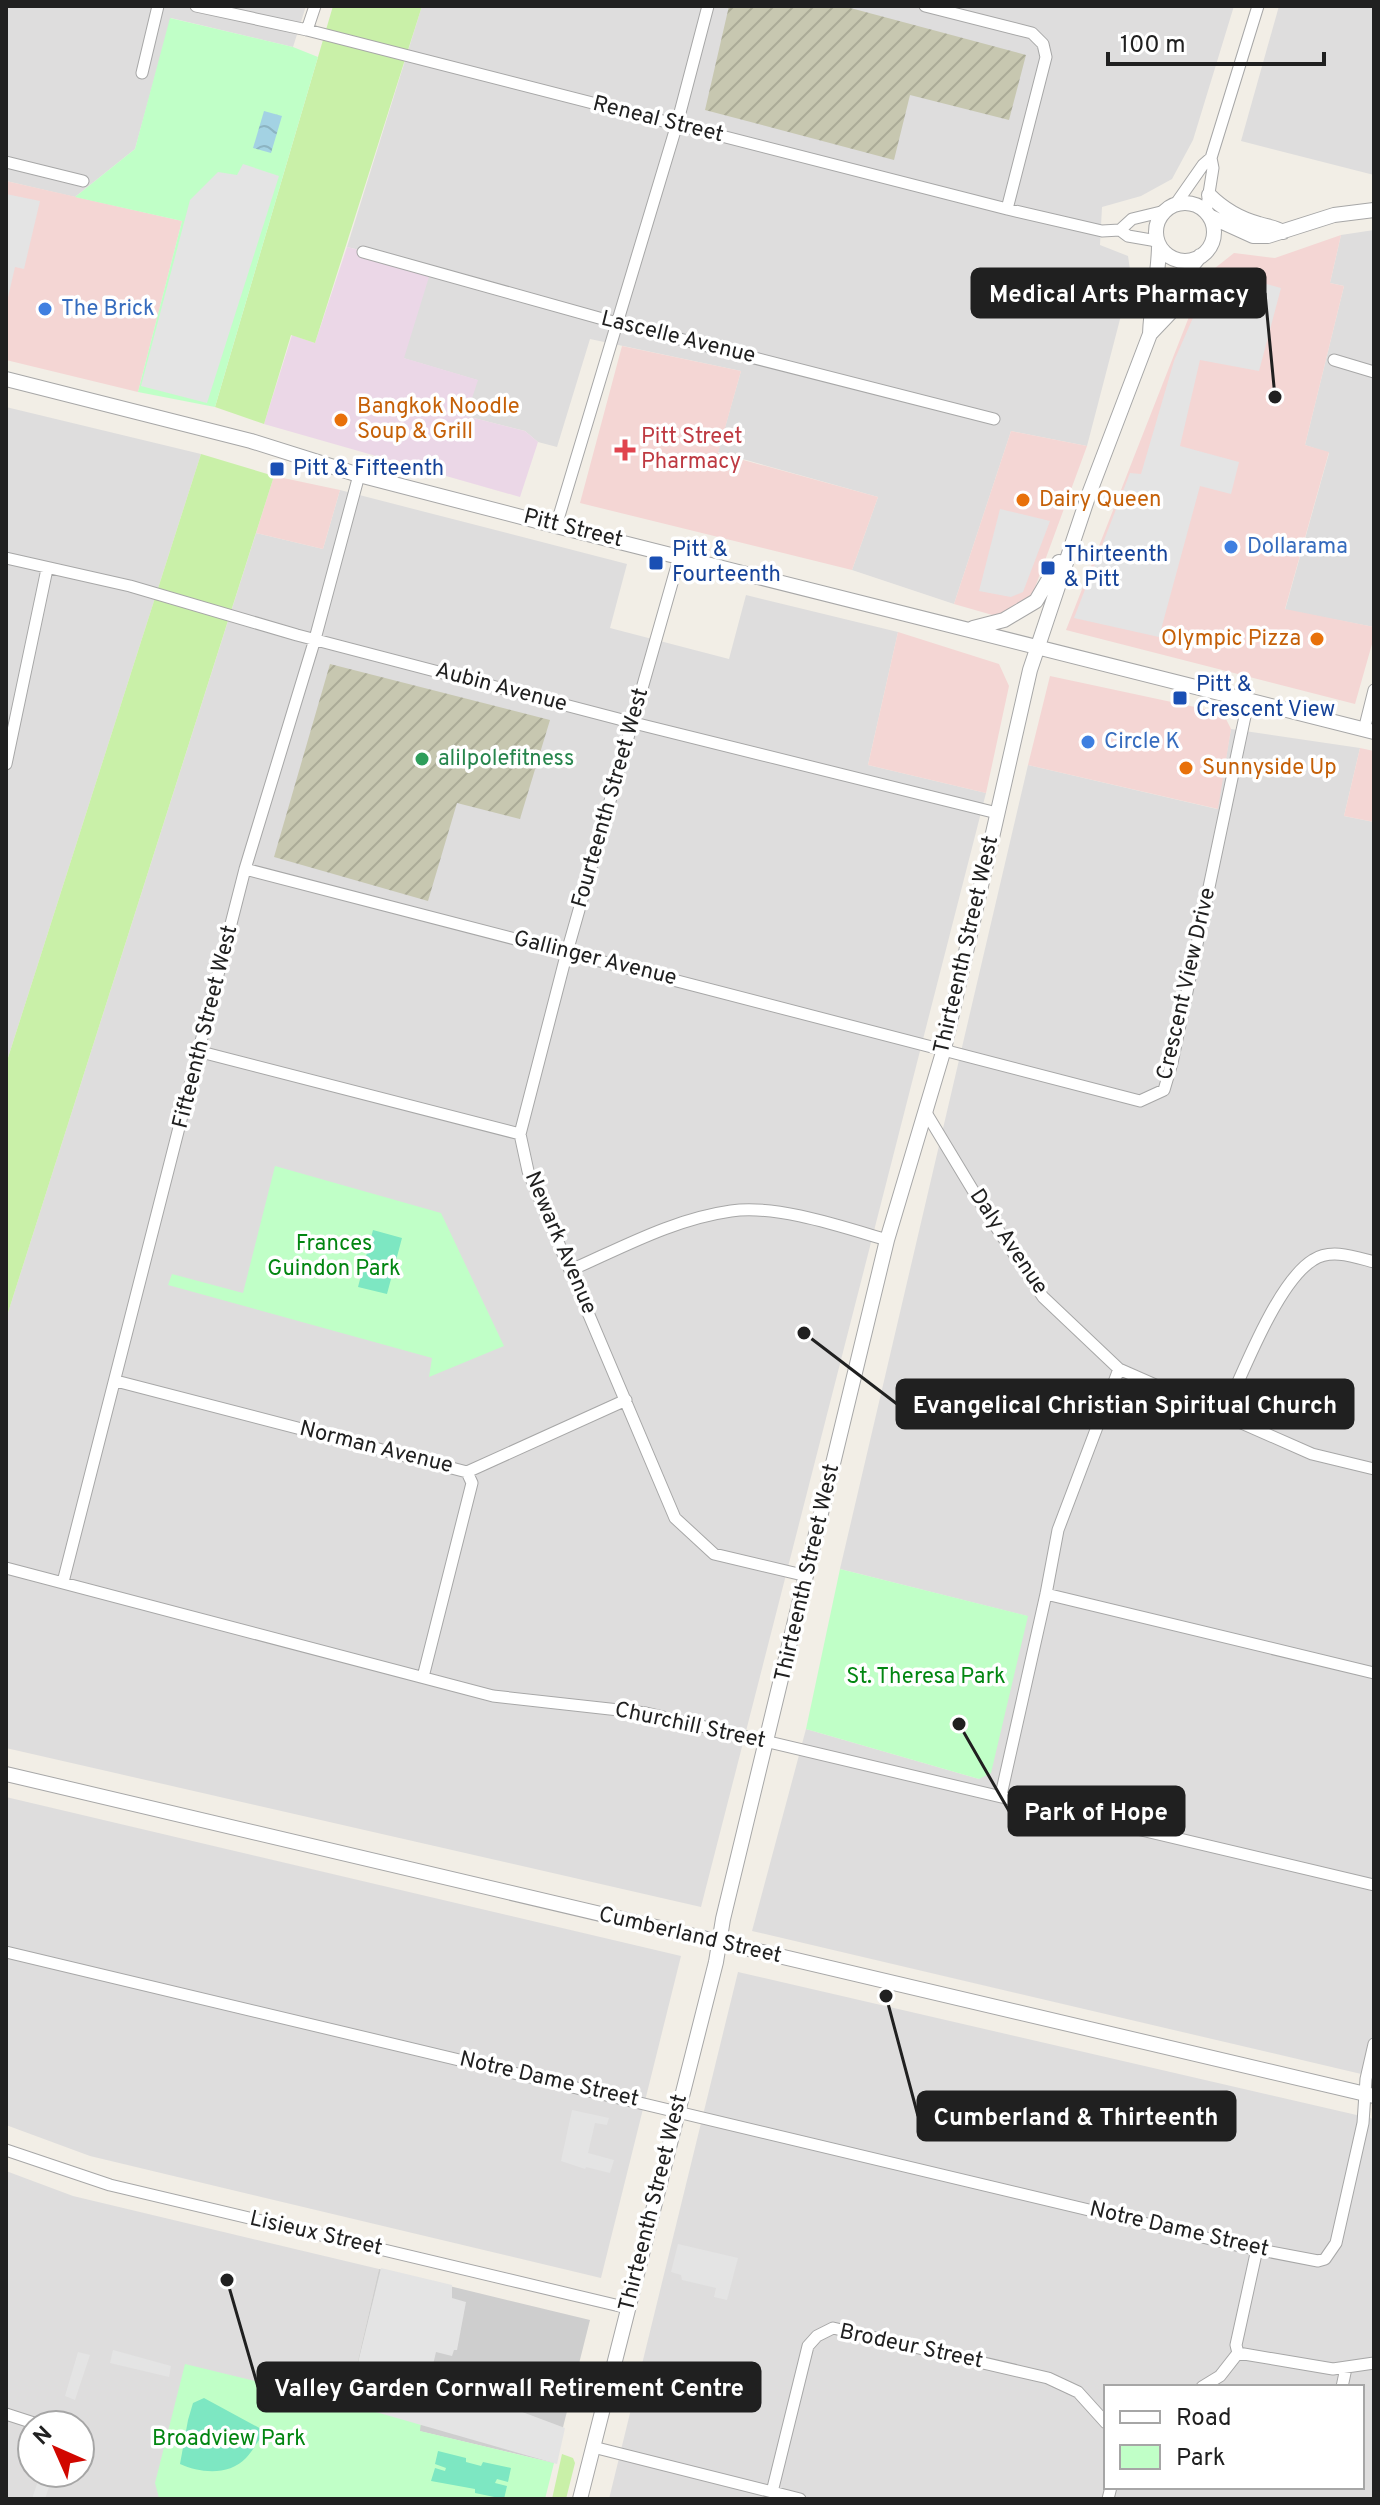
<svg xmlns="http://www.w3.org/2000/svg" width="1380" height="2505" font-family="Overpass,sans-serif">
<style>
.residential{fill:#dedddd;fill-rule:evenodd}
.commercial{fill:#f4d6d4}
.industrial{fill:#ebd7e7}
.religious{fill:#cecece}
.construction{fill:url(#construction-furrows)}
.grass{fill:#c9f0a8}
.park{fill:#c0ffc7}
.pitch{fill:#7de7c2}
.parking{fill:#e4e4e4}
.water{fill:url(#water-waves)}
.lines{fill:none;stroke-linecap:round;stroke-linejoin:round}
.minor-casing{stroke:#a7a7a7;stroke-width:13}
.tertiary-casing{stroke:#a7a7a7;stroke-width:16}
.minor{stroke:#fff;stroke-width:11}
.tertiary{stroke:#fff;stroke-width:14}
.shop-dot{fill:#3f7fe0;stroke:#fff;stroke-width:3}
.food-dot{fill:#e8710a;stroke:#fff;stroke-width:3}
.health-dot{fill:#e0444e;stroke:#fff;stroke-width:3}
.transit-dot{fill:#1a4fb4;stroke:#fff;stroke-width:3}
.leisure-dot{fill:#2e9e5b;stroke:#fff;stroke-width:3}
.labels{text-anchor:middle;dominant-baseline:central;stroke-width:7;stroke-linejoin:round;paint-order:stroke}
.street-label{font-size:22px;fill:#202020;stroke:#fff}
.shop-label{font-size:22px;fill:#366cbe;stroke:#fff;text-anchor:start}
.food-label{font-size:22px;fill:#c56008;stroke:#fff;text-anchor:start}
.health-label{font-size:22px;fill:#be3a42;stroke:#fff;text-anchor:start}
.transit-label{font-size:22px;fill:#164399;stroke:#fff;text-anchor:start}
.leisure-label{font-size:22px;fill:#27864d;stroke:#fff;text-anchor:start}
.park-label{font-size:22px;fill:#028611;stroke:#fff}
.leader{fill:none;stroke:#202020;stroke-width:3}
.callout-dot{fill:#202020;stroke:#fff;stroke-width:3}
.callout{fill:#202020;stroke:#202020;stroke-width:3}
.callout-label{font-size:24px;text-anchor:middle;font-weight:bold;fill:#fff}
</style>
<defs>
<pattern id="construction-furrows" width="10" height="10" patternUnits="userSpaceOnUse" patternTransform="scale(2)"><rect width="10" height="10" fill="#c7c7b0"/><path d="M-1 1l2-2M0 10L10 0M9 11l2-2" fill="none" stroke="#abab97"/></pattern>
<pattern id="water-waves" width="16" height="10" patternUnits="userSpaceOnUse" patternTransform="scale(2)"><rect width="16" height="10" fill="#a3d2e3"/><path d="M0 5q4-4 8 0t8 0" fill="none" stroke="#8cb4c2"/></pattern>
</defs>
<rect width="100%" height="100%" fill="#f2eee6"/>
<path class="residential" d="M6,6h300l-13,41 -122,-29 -36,131 -60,48 -69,-16z
M422,6h812l-41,134 -21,39 -31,17 -39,11 -2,38 28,11 3,21 -44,169 -76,-15 -57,173 -102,-34 26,-73 -160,-45 23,-81 -151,-32 -33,108 -19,-5 -13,-11 -59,-15 11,-36 -74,-22 28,-91 -84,-20z
M1279,6h95v169l-133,-34z
M1374,230v397l-89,-17 44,-157 -24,-8 39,-159 -14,-3 11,-48z
M6,407l195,47 -195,610z
M340,490l287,74 -17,64 119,31 17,-64 152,37 -30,133 118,28 -285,1114 -695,-159v-429l250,-786 67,16z
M1231,729l129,19 -16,68 30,6v1255l-622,-146 54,-202 173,50 48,-163 -187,-47 188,-804 189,44z
M6,1797l675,159 -80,322 -511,-122 -84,-31z
M738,1972l636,147v380h-765zM1106,2387h256v100h-256z
M6,2171l67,25 306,73 -31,135 -162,-39 -27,133 3,1h-156zM32,2425h48v48h-48z"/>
<path class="commercial" d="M6,181l176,40 -44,171 -132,-32z
M1341,235l-11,48 14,3 -39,159 24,7 -44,157 89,18v10l-19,67 -289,-74 139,-354 29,-23 41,5z
M622,346l119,25 -23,82 160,44 -26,73 -272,-67z
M1011,431l76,15 -58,158 -26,14 -49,-14z
M274,476l66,14 -17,59 -67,-16z
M898,632l101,32 10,22 -23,107 -118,-28z
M1050,676l173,37 8,16 -13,80 -190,-44z
M1360,748l14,3v71l-30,-6z"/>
<path class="industrial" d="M347,247l85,20 -28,91 74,22 -12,36 59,15 13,11 -18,55 -256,-73 28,-89 23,8z"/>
<path class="religious" d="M379,2269l211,51 -36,143 -135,-32 2,-9 -73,-18z"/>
<path class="construction" d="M729,6h114l183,49 -17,65 -99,-25 -16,65 -189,-50z
M330,664l220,56 -30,99 -63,-16 -29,98 -154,-44z"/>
<path class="grass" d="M333,6h89l-107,337 -24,-8 -27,89 -49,-17z
M201,454l73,22 -268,843v-255z
M562,2454l11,4 2,5 -9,36h-14z"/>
<path class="park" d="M170,18l123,29 25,10 -103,350 -77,-15 44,-171 -107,-24 60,-48z
M275,1166l166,47 63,133 -75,31 3,-19 -264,-73 4,-11 71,19z
M840,1569l188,47 -37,157 -12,6 -173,-50z
M185,2364l236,57 -1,10 134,32 -9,36 -386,-1 -4,-15z"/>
<path class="pitch" d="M373,1230l29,8 -15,56 -29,-7z
M204,2398l61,33c-6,9 -12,19 -19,27 -17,18 -46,15 -66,6l8,-44 5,-17z
M438,2451l28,7v4l15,4 2,-4 28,6 -3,14 -11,-3 -2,4 12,3 -3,13 -29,-6v-4l-44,-8 4,-13 10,3 1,-3 -11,-4z"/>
<path class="parking" d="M243,164l36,12 -72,227 -66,-17 49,-186 28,-28 19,3z
M6,194l34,7 -16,68 -9,-2 -9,39z
M1211,277l25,10 4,-10 41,11 -22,83 -59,-11 -20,86 59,16 -8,32 -31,-8 -41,151 -85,-19 56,-145 11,1 33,-113z
M1000,509l50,12 -27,71 -12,5 -32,-6z
M572,2110l37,8 -2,7 -12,-2 -7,30 26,7 -4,13 -24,-6 -1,2 -24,-8z
M678,2244l60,14 -11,42 -13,-3 2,-9 -34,-8 -1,-5 -10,-3z
M381,2268l71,17v13l14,4 -9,48h-3l-2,6 -16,-4 -8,34 33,11 2,-3 54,13v3l48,18 -8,36 -209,-60z
M113,2350l58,16 -2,11 -59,-14z
M78,2352l12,3 -15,45 -10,-4z
M40,2475l12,3 -7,21h-13z"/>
<path class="water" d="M264,111l18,5 -11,37 -18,-5z"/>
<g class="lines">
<g class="minor-casing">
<path id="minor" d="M196,6l111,24 700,179 95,22 18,-1 8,6 29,5
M925,6l107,27 11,11 3,13 -39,152
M307,30l8,-24
M142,73l16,-67
M6,162l77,19
M1175,205l28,-40 8,-7
M1206,212l7,-44 -2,-10 47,-152
M1120,230l12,-11 33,-8
M363,252l254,71 377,96
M1334,360l40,12
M556,526l121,-402 31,-118
M6,558l124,28 167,49 337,88 363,90
M1364,730l10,-40
M6,764l41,-195
M245,869l895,232 24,-11 8,-27 76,-361
M201,1052l319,82 8,37 147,347 39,36 93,22
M925,1111l61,101 57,85 76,72 193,85 62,15
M520,1134l47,-182 113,-397
M571,1270c52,-23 103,-51 160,-59 45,-7 112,16 156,29
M116,1381l351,91 159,-72
M1223,1416c19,-41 54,-134 90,-156 18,-12 42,-3 61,2
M6,1568l487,128 153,17 728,172
M63,1582l182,-713 70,-230 44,-164
M1046,1594l328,79
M423,1677l49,-194 -5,-11
M1001,1795l45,-201 12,-64 61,-161
M6,1952l1234,294 78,15 7,-2 11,-16 27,-120 3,-44 8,-35
M6,2150l104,35 518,123
M1238,2353l95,16 41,-6
M1202,2387l18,-11 18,-23 -2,-8 21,-96
M1342,2387l4,-19
M6,2414l34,11
M593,2447l207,52
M772,2492l36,-146 9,-10 16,-8 215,50 30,14 28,31
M1108,2499l3,-12"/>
</g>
<g class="tertiary-casing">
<path id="tertiary" d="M1209,195c13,13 31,24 50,29 9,3 16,3 24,8
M1156 232a29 29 0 1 1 58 0a29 29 0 1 1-58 0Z
M1209,216l44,20h15l66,-21 40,-5
M1150,334l20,-21 14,-37 16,-20
M6,379l245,62 108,34 197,51 818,206
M973,628l31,-8 32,-19 23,-39
M6,1774l1368,322
M580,2499l136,-537 7,-43 164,-679 57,-191 86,-379 59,-176 61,-160c1,-31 9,-59 9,-89"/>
</g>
<use href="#minor" class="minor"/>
<use href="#tertiary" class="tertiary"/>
</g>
<g class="shop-dot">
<circle cx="45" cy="309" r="8"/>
<circle cx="1231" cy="547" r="8"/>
<circle cx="1088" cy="742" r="8"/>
</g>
<g class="food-dot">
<circle cx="341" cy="420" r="8"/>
<circle cx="1023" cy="500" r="8"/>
<circle cx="1317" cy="639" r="8"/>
<circle cx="1186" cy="768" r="8"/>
</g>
<path class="health-dot" d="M621 438h8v8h8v8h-8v8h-8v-8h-8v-8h8z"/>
<g class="transit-dot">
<rect x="269" y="461" width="16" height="16" rx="4"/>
<rect x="648" y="555" width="16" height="16" rx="4"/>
<rect x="1040" y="560" width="16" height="16" rx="4"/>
<rect x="1172" y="690" width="16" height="16" rx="4"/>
</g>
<circle class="leisure-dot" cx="422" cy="759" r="8"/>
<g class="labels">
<g class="street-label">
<text transform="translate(658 120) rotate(14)">Reneal Street</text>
<text transform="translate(678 338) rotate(14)">Lascelle Avenue</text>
<text transform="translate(573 529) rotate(14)">Pitt Street</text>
<text transform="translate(501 688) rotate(15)">Aubin Avenue</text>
<text transform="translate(611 798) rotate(-74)">Fourteenth Street West</text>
<text transform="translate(967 945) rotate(-77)">Thirteenth Street West</text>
<text transform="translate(595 959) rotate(14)">Gallinger Avenue</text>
<text transform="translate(1187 984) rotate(-77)">Crescent View Drive</text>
<text transform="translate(206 1027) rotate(-76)">Fifteenth Street West</text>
<text transform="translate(1008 1242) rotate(56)">Daly Avenue</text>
<text transform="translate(560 1243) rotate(67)">Newark Avenue</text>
<text transform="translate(376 1448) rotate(14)">Norman Avenue</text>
<text transform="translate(808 1573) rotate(-77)">Thirteenth Street West</text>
<text transform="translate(690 1726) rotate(12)">Churchill Street</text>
<text transform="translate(690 1936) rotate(13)">Cumberland Street</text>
<text transform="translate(549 2080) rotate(13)">Notre Dame Street</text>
<text transform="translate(654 2203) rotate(-76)">Thirteenth Street West</text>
<text transform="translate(1179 2230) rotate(13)">Notre Dame Street</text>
<text transform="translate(316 2234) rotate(13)">Lisieux Street</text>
<text transform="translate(911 2347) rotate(12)">Brodeur Street</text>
</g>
<g class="shop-label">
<text x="61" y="309">The Brick</text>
<text x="1247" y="547">Dollarama</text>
<text x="1104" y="742">Circle K</text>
</g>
<g class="food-label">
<text x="357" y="407">Bangkok Noodle<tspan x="357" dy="25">Soup &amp; Grill</tspan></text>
<text x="1039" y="500">Dairy Queen</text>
<text x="1301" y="639" text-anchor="end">Olympic Pizza</text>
<text x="1202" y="768">Sunnyside Up</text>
</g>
<g class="health-label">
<text x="641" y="437">Pitt Street<tspan x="641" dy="25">Pharmacy</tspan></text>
</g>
<g class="transit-label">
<text x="293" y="469">Pitt &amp; Fifteenth</text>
<text x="672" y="550">Pitt &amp;<tspan x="672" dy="25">Fourteenth</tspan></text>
<text x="1064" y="555">Thirteenth<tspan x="1064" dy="25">&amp; Pitt</tspan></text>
<text x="1196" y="685">Pitt &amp;<tspan x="1196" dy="25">Crescent View</tspan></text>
</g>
<g class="leisure-label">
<text x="438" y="759">alilpolefitness</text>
</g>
<g class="park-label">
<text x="334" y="1244">Frances<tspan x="334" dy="25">Guindon Park</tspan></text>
<text x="926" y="1677">St. Theresa Park</text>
<text x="229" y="2439">Broadview Park</text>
</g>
</g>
<path class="leader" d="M1275 397L1265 293M804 1333L897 1404M959 1724L1009 1811M886 1996L918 2116M227 2280L258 2387"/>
<g class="callout-dot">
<circle cx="1275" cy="397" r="8"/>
<circle cx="804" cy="1333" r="8"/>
<circle cx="959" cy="1724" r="8"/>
<circle cx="886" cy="1996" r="8"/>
<circle cx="227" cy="2280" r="8"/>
</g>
<g class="callout">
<rect x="972" y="269" width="293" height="48" rx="8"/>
<rect x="897" y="1380" width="456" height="48" rx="8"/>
<rect x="1009" y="1787" width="175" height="48" rx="8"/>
<rect x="918" y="2092" width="317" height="48" rx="8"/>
<rect x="258" y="2363" width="502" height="48" rx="8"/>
</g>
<g class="callout-label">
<text x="1119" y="302">Medical Arts Pharmacy</text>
<text x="1125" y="1413">Evangelical Christian Spiritual Church</text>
<text x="1096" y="1820">Park of Hope</text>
<text x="1076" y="2125">Cumberland &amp; Thirteenth</text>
<text x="509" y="2396">Valley Garden Cornwall Retirement Centre</text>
</g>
<rect width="1380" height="2505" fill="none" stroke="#202020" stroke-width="16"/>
<rect x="1104" y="2385" width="260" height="104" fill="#ffffff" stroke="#a6a6a6" stroke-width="2"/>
<rect x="1120" y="2411" width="40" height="12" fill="#ffffff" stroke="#a6a6a6" stroke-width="2"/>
<text x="1176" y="2425" font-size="24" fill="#202020">Road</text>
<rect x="1120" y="2445" width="40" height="24" fill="#c0ffc7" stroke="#a6a6a6" stroke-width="2"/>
<text x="1176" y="2465" font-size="24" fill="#202020">Park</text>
<g transform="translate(56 2449) rotate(315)"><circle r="38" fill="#ffffff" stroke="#a6a6a6" stroke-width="2"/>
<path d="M0-6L14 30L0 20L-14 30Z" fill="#d10700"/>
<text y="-12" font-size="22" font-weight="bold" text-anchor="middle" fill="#202020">N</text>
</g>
<path d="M1108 52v12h216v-12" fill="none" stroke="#202020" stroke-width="4"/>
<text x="1120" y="52" font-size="24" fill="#202020" stroke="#ffffff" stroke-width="6" paint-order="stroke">100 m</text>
</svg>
